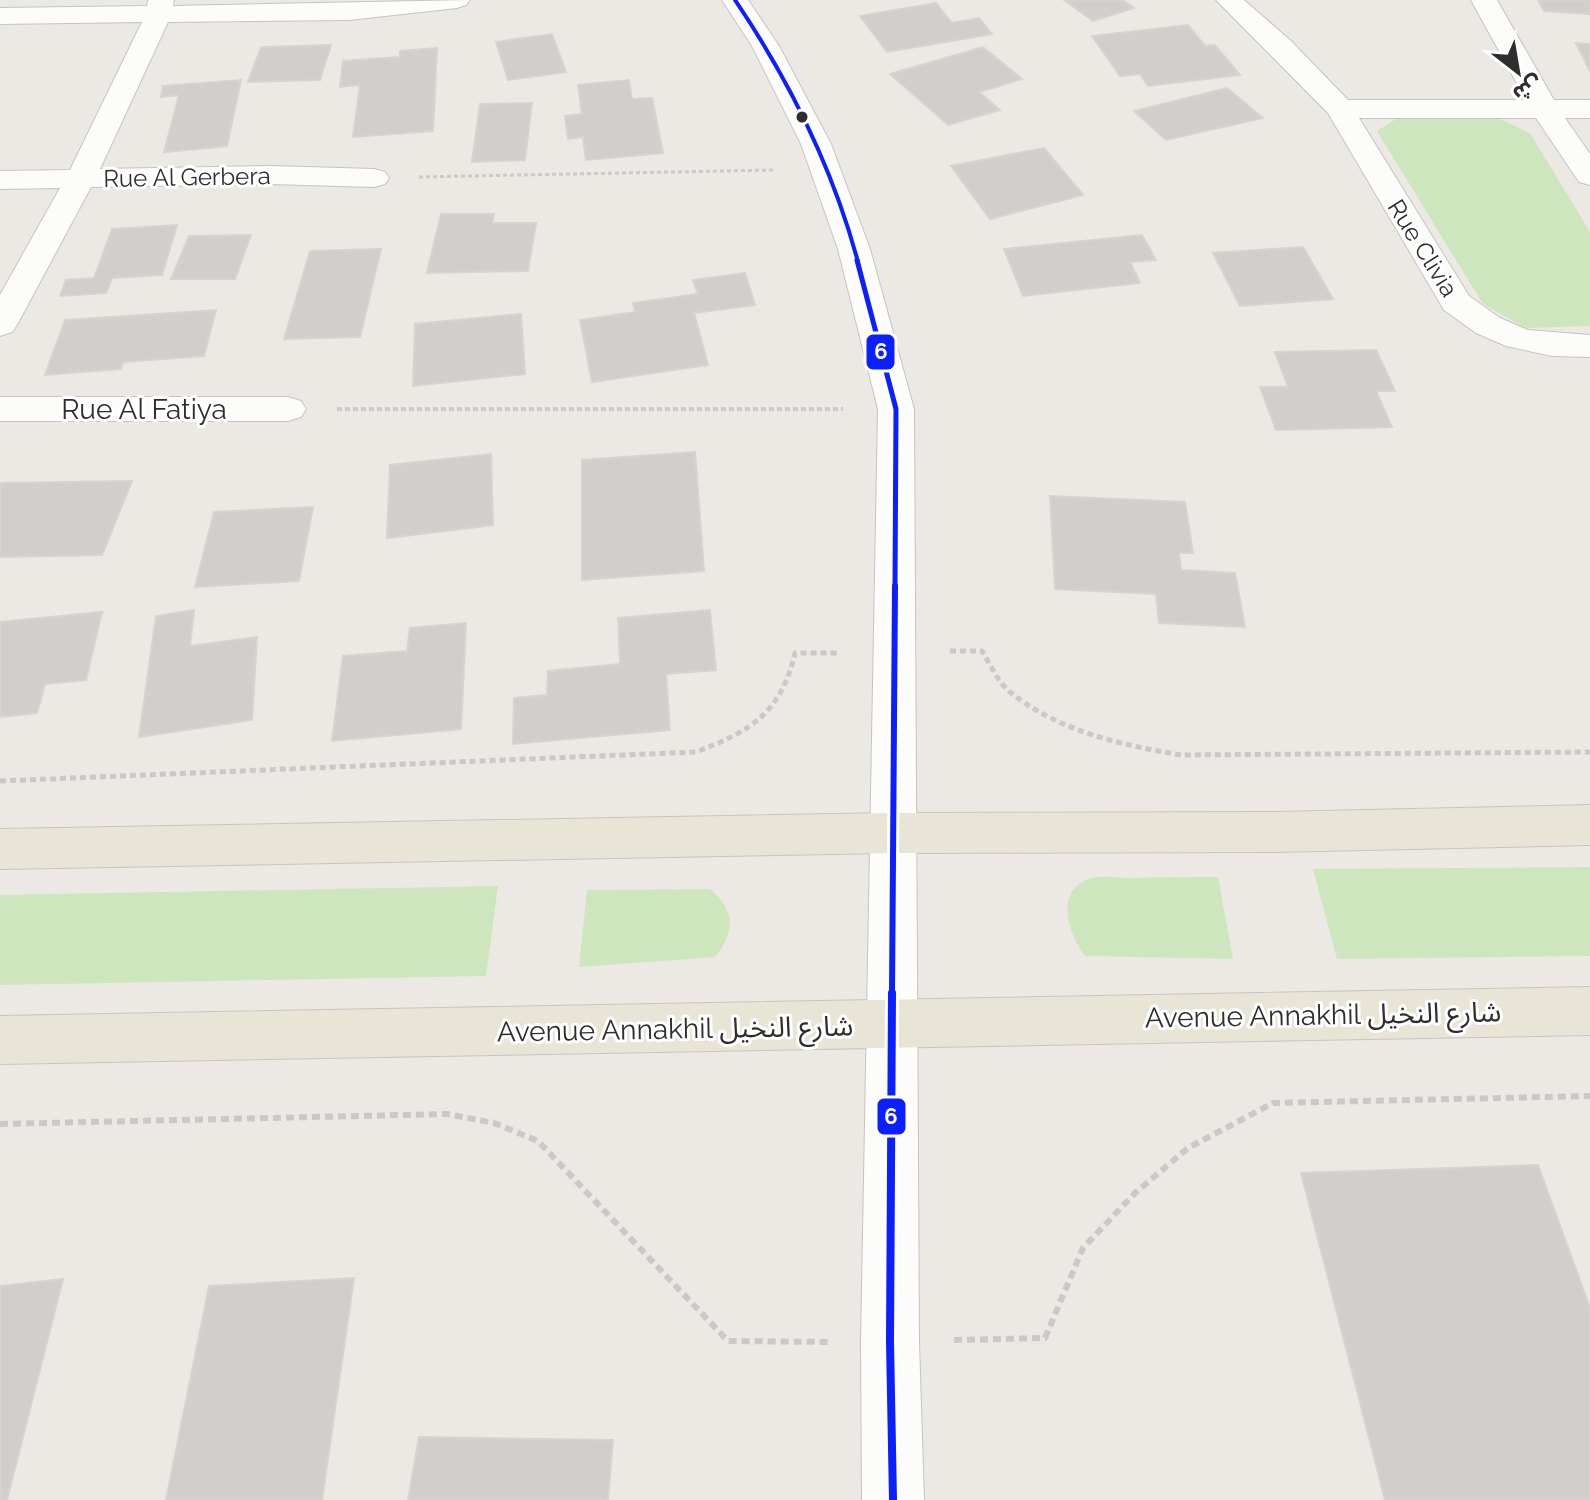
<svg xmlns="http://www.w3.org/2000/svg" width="1590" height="1500" font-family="Raleway,'Noto Sans Arabic',sans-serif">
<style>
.green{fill:#cee6be}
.building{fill:#d1cecb;stroke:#d7d4d0;stroke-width:2}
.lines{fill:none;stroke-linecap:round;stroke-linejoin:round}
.minor-casing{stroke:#c5c4c5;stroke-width:2}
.tertiary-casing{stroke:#c5c4c5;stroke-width:2}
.primary-casing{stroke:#c6c5c4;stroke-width:2}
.path-far3{stroke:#c9c9c8;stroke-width:3;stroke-dasharray:4 3;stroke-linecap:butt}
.path-far2{stroke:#c9c9c8;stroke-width:4;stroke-dasharray:5 3;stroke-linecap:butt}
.path-far1{stroke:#c9c9c8;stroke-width:5;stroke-dasharray:6 4;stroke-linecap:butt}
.path{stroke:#c9c9c8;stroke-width:6;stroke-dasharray:8 5;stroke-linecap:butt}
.minor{fill:#fcfcfb;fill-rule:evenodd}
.tertiary{fill:#fcfcfb;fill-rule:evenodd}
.primary{fill:#e8e4d6;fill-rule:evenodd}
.bus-1-far3-casing{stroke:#fff;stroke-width:8}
.bus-1-far2-casing{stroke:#fff;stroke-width:10}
.bus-1-far1-casing{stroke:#fff;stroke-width:12}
.bus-1-casing{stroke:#fff;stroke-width:14}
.bus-1-far3{stroke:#0c20ff;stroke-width:4}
.bus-1-far2{stroke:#0c20ff;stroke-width:5}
.bus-1-far1{stroke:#0c20ff;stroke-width:6}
.bus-1{stroke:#0c20ff;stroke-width:8}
.bus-dot{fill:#2e2e2e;stroke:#fff;stroke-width:3}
.labels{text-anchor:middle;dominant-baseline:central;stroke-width:6;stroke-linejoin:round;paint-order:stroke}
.far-street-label{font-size:24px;fill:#2e2e2e;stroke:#fff}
.street-label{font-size:28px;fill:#2e2e2e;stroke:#fff}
.line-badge{stroke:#fff;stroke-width:3}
.badge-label{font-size:22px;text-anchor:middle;font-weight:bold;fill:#fff}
</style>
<rect width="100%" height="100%" fill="#ece8e4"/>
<path class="green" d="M1399,117l101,2 30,14 60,99v94l-64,2 -43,-24 -106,-173z
M1590,867v89l-253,3 -24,-90z
M1218,877l15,82 -148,-3c-17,-22 -32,-68 8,-78 11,-3 26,0 37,0 29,-1 59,-1 88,-1z
M498,886l-12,90 -486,9v-90z
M710,889c26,21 25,44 5,68l-136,10 8,-77z"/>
<path class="building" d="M1064,0h58l12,8 -41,13z
M1538,0h52v14l-46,-3z
M936,3l16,20 27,-5 13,16 -105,18 -27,-36z
M1188,25l17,21 10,-1 25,30 -92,11 -8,-12 -20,2 -28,-40z
M552,34l14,38 -58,8 -12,-38z
M1576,43l14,1v27z
M331,45l-11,35 -72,2 13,-35z
M983,47l39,32 -43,13 21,18 -52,15 -58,-51z
M437,48l-4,83 -80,6 7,-52 -20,2 3,-26 57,-4v-6z
M241,80l-14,66 -63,6 15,-57 -18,2 2,-11z
M629,80l3,19 20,-1 11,55 -77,7 -3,-23 -15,2 -3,-23 17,-2 -4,-29z
M1227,88l36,30 -97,22 -32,-29z
M532,103l-7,57 -53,2 8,-58z
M1044,148l39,47 -93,24 -39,-53z
M441,214h53l-2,9h44l-8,48 -101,2z
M177,225l-15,50 -50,3 -6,15 -46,3 6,-16 28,-2 18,-49z
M251,235l-16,44h-64l18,-43z
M1142,235l14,25 -26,2 10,21 -117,13 -19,-47z
M1303,247l30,52 -93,7 -27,-53z
M381,249l-21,88 -76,2 26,-88z
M745,273l10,32 -61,8 14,52 -116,17 -12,-62 55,-8 -2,-9 65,-9 -5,-14z
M216,310l-12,46 -81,6 -2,7 -76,6 20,-55z
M521,314l4,60 -112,12 2,-62z
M1376,350l19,41h-19l16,36 -116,3 -16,-43h28l-13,-35z
M695,452l9,119 -122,9v-120z
M491,454l2,71 -106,13 3,-73z
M132,481l-30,74 -102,2v-74z
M1050,496l135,6 8,51h-14l2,17 54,3 10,54 -86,-4 -3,-29 -101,-5z
M313,507l-14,74 -104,6 19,-75z
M194,610l-4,36 67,-9 -5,83 -113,17 17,-121z
M710,610l6,60 -50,4 4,56 -157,14 1,-46 33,-3 1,-24 72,-7 -2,-46z
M102,612l-16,68 -41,4 -8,29 -37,4v-95z
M466,623l-5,106 -129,12 11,-85 64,-5 3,-23z
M1538,1165l52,143v192h-205l-84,-327z
M354,1278l-32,222h-156l43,-214z
M63,1279l-56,221h-7v-214z
M419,1437l194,3 -5,60h-200z"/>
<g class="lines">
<g class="minor-casing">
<path id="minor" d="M148,0h26l-1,6 297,-6 -4,5 -9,3 -108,12 -181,2 -68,147 171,-3 103,3 11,3 4,6 -4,6 -11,3 -103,-3 -180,3 -74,138 -5,7 -12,4v-41l60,-107 -60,1v-18l70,-1 72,-148 -142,2v-16l147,-2z
M1216,0h28l47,41 57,59h178l-55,-100h26l57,100h36v18h-25l25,36v31l-11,-3 -43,-64h-177l110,178 31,22 28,12 62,5v22l-38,-1 -46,-10 -30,-13 -32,-23 -116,-197z
M0,397h288l13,4 5,8 -5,8 -13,4h-288z"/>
</g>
<g class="tertiary-casing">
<path id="tertiary" d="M722,0h26l31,46 52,98 39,105 44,160 5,933 5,158h-62l-1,-158 17,-933 -40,-160 -37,-105 -49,-98z"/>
</g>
<g class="primary-casing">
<path id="primary" d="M1590,805v40l-315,7 -382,1 -893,16v-40l893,-16 382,-1z
M1590,987v48l-1590,29v-48z"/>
</g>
<path class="path-far3" d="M419,177l354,-7"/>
<path class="path-far2" d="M337,409h506"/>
<path class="path-far1" d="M950,651h32c8,13 16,31 28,41 48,39 111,53 171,63l409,-3
M0,781l696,-29c55,-21 85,-39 99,-99h45"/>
<path class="path" d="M0,1124l447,-10 47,9 44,18 190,200 100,1
M954,1340l91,-2 38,-90 52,-55 53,-45 85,-45 317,-7"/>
<use href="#minor" class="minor"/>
<use href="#tertiary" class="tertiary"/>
<use href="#primary" class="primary"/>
<g class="bus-1-far3-casing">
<path id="bus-1-far3" d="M735,0c54,80 98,169 123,262"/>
</g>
<g class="bus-1-far2-casing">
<path id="bus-1-far2" d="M857,260l39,149 -1,179"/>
</g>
<g class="bus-1-far1-casing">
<path id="bus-1-far1" d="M892,995l3,-409"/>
</g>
<g class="bus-1-casing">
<path id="bus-1" d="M892,993l-2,349 3,158"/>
</g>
<use href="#bus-1-far3" class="bus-1-far3"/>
<use href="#bus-1-far2" class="bus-1-far2"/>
<use href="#bus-1-far1" class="bus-1-far1"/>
<use href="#bus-1" class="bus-1"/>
</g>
<circle class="bus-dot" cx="802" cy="117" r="7"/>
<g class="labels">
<g class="far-street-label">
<text transform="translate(187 177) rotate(-1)">Rue Al Gerbera</text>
<text transform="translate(1423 248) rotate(58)">Rue Clivia</text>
</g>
<g class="street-label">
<text x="144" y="409">Rue Al Fatiya</text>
<text transform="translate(1323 1015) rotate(-1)">Avenue Annakhil شارع النخيل</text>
<text transform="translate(675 1029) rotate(-1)">Avenue Annakhil شارع النخيل</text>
</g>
</g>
<g class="line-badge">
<rect x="865" y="333" width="31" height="38" rx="8" fill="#0c20ff"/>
<rect x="876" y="1097" width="31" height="39" rx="8" fill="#0c20ff"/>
</g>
<g class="badge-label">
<text x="881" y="359">6</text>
<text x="891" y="1124">6</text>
</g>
<g transform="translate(1518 72) rotate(149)" stroke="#ffffff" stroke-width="6" paint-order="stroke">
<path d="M0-6L14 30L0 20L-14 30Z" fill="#2e2e2e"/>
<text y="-12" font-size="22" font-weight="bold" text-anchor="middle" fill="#2e2e2e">ش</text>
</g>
</svg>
